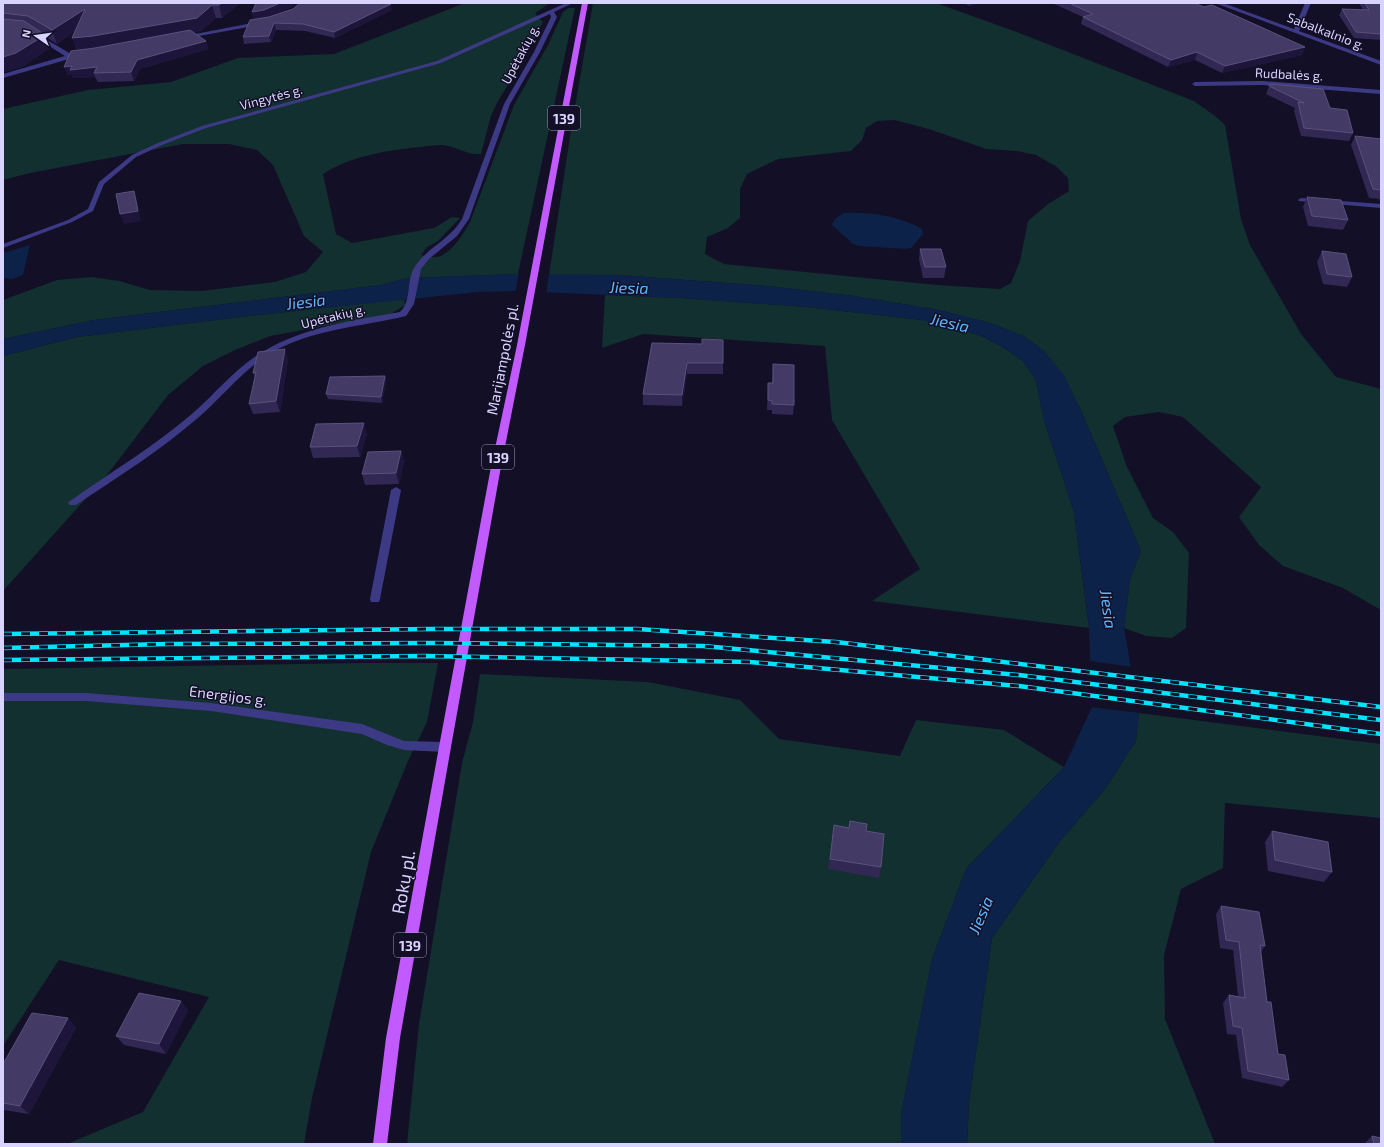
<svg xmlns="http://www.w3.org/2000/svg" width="1384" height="1147" font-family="'Exo 2',sans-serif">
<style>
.green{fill:#12302f;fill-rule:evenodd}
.water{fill:#0c2248}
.pier{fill:#130f26}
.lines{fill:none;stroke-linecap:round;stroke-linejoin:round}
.lane{fill:#3d3a85;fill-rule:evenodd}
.street{fill:#3d3a85;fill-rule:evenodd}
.primary{fill:#c25bff;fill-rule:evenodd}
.rail-casing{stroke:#00e5ff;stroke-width:4.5}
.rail{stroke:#130f26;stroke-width:3;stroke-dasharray:9;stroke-linecap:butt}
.wall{fill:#312854}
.shaded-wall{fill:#1d163a}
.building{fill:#433a66;stroke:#5a527e}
.labels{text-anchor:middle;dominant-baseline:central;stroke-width:3;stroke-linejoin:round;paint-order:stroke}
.far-street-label{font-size:13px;fill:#d9d4ff;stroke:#130f26}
.shield{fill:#130f26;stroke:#9e99be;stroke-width:1}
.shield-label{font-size:14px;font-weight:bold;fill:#d9d4ff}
.street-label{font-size:15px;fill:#d9d4ff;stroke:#130f26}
.water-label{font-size:16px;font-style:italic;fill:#62b6ff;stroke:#130f26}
.near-street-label{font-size:18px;fill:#d9d4ff;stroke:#130f26}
</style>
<rect width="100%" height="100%" fill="#130f26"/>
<path class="green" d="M465,3h85l-15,10 8,9 -19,37 -26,42 -7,15 -10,38c-12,2 -26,-8 -39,-9 -7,0 -14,1 -21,2 -33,3 -70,9 -98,27l13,60 16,9 82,-15 18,-11 8,1 -22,23 -11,6 -6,8c4,1 10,3 15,2 14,-1 28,-24 34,-35l44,-117 34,-60 15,-33 5,-4h7l-57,266 -110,4 -27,7 -287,35 -91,19v-39l54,-20 35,-3 27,4 31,9 52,1 73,-9 31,-10 17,-20 -19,-16 -31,-71 -16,-15 -28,-6h-46l-153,29 -27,7v-71l85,-19 83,-8 67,-24 96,-4z
M593,3h343l78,28 180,70 21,15 10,9 16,94 9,26 51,89 35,43 45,12v221l-38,-22 -60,-22 -24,-21 -20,-28 22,-30 -78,-70 -24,-5 -34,5 -12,9 14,41 26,51 20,14 16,21 -3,75 -14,10 -26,-2 -22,-8 6,-49 11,-28 -61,-143 -36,-57 -21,-15 -33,-13 -51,-13 -85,-14 -87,-10 -148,-11h-70l22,-145zM895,120l37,10 54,19 31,2 19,4 21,12 11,11 1,13 -21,13 -20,17 -8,40 -9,22 -11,6 -63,-4 -213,-21 -19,-10 2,-17 21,-9 12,-10v-29l7,-15 31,-15 73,-8 11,-11 4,-12 11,-7z
M605,295l76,3 126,9 115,13 57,15 22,11 22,15 13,19 7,37 31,95 15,116 -217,-27 48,-32 -88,-149 -7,-74 -182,-12 -41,14z
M404,299l1,6 -14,9 -121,22 -35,14 -32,16 -35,29 -61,80 -104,116v-235l74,-19 163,-20z
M361,663h77l-11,59 -19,39 -37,91 -59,246 -8,46h-237l76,-32 66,-115 -150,-37 -56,86v-377z
M480,674l168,8 92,18 39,39 121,17 16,-36 88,10 60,37 -98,102 -34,90 -31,155v30h-494l12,-120 43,-261 11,-41z
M1139,713l242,31v74l-156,-15 -2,65 -42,21 -17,66 1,64 50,125h-248l2,-42 23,-164 68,-97 45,-52 31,-48z"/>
<path class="water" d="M845,213c27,-1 54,3 77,16l1,5 -12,14 -4,1 -48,-3 -6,-2 -21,-19c2,-6 7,-10 13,-12z
M30,245l-7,30 -11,4 -9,-1v-25z
M518,274l101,1 148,11 87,10 85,14 51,13 33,13 21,15 20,24 16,33 61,143 -11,28 -6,49 15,85 -3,28 -31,48 -45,52 -68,97 -23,164 -2,42h-66v-30l31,-155 34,-90 98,-102 28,-60 -3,-80 -15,-115 -31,-95 -7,-37 -13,-19 -22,-15 -22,-11 -57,-15 -115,-13 -126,-9 -166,-7 -37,1 -238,25 -163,20 -74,19v-17l91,-19 287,-35 27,-7z"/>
<path class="pier" d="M519,272l30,1 -3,22 -31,-2z
M1089,661l44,6 8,46 -51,-6z"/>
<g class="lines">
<path class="lane" d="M396,487l5,3 -21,109 -1,3h-8l-1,-3 21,-109z"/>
<path class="street" d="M566,3h7l-19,9 3,5 -17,35 -30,52 -41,115 -12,17 -28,23 -8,10 -7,35 -8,12c-46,11 -95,13 -137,38 -27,17 -46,42 -70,63 -38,33 -81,60 -123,88h-6l-2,-2 2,-2c41,-29 85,-55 123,-88 24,-21 43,-46 71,-62 40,-24 91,-31 136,-39 12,-12 6,-30 14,-44 12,-20 36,-28 48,-49l42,-115 30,-52 17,-35 -1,-3 -109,49 -235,65 -44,17 -26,12 -32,27 -11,27 -21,11 -69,26v-4l65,-24 20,-11 11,-27 33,-27 26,-12 44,-17 235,-65z
M1215,3h8l71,26 11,-26h6l-12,28 82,30v4z
M262,21l2,1v2l-81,15 -3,-2z
M37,34l34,20 9,-1 3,2 -80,23v-4l62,-18 -30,-19v-2z
M1262,81l119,9v4l-119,-9 -67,1 -3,-2 3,-2z
M1301,198l80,6v4l-82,-7 -1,-1z
M3,693h83l125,10 151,21 42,17 41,1 4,2 2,3 -2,3 -4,2 -41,-2 -17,-5 -25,-11 -151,-23 -125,-10h-83z"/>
<path class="primary" d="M582,3h6l-63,342 -25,127 -49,275 -51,291 -13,106h-14l13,-106 53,-291 51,-275 27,-127z"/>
<g class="rail-casing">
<path id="rail" d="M3,634l430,-5h204l199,13 545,65
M3,648l164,-4 266,-1 270,3 316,29 362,45
M3,660l422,-4 325,6 269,24 362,48"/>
</g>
<use href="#rail" class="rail"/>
</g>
<path class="wall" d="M3,3h237l-18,15h-6l-15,13 -8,1 13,9 2,8 -68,20 -6,12 -36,1 -3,-5 -22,1 -1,-3h-5l9,-25 -1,-19 -18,13 -11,-7 4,11 -28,19 -19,5z
M256,3h37l1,3 -19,9 117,-5 -57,28 -30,-7 -29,-1 -5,12 -27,2 -1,-7 11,-17 -2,-8z
M964,3h18l-13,3z
M1052,3h142l111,44 -3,8 -80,18 -27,-13 -27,7 -87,-43 2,-7z
M1359,3h22v37l-27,-2 -15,-23 3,-6 21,1z
M1270,84l60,24 23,25 -4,8 -48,-5 -7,-25 1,-3 -29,-14z
M1355,136l26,3v64l-1,-1 -1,-3 -10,-1 -18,-53z
M1307,197l41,23 -5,10 -35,-4 -5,-19z
M920,249l26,18 -2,11h-21l-4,-19z
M1322,251l30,26 -5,10 -24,-3 -6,-22z
M723,340v34h-36l-5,32 -39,-1v-11l59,-50z
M288,360l-8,52 -27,2 -4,-10 6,-27 -2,-4z
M773,364l21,41 -1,10 -21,-1v-4h-5l1,-27h4z
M385,376l1,5 -4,22 -54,-4 -2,-5z
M367,434l-7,23 -47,1 -3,-11z
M401,451l3,11 -5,22 -34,1 -3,-11z
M834,825l32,6 15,36 -2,11 -51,-9z
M1272,831l60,41 -8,10 -56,-11 -3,-29z
M1221,906l44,40 -4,6 6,50 11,52 11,26 -7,7 -40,-9 -6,-43 -9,-1 -4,-31 6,-8 9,1 -5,-46 -13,-2 -4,-34z
M181,1001l7,9 -22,44 -42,-9 -8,-9z
M68,1018l8,10 -47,86 -26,-4v-46z
M1372,1136l9,8h-17z"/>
<path class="shaded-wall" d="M222,3h18l-18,15 -3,-13z
M280,3h13l1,3 -27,13 -13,2 -2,-9z
M970,3h12l-13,3z
M391,4l1,6 -57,28 -1,-6z
M212,5l4,13 -15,13 -103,19 -21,2 -5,-14z
M85,9l4,13 -32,22 -5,-14z
M274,23l2,7 -5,12 -2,-6z
M45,35l5,13 -28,19 -19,5v-15z
M206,41l2,8 -68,20 -6,12 -3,-9 6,-12z
M1305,47l-3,8 -80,18 3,-7z
M1197,52l-2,8 -27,7 3,-7z
M72,66l25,1 -3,6 1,4 -22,1 -1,-3h-5l-3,-8z
M134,191l3,10 4,20 -17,3 -4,-10z
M285,349l3,11 -8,52 -4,-11z
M687,363v11l-5,32v-11z
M385,376l1,5 -4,22 -1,-6z
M364,423l3,11 -7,23 -3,-11z
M401,451l3,11 -5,22 -3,-11z
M181,1001l7,9 -22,44 -7,-10z
M68,1018l8,10 -47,86 -9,-8z"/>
<path class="building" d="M3,3h219l-3,2h-7l-15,13 -104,18 -21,2 13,-29 -33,21 -24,-14 -25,-3z
M256,3h24l-16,7 -12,2z
M300,3h74l17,1 -57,28 -31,-8 -29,-1 -5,13 -26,1 7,-17 19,-3 24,-8z
M1069,3h125l10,4 8,-2 93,42 -80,19 -28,-14 -26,8 -88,-43 10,-3z
M1365,3h16v31l-25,-2 -14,-23 27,1z
M3,19l21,2 21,14 -29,18 -13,4z
M190,30l16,11 -69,19 -6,12 -37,1 3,-6 -27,3 2,-4 -8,1 7,-16 24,-3z
M1270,84l53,5 7,19 17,2 6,23 -49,-5 -6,-26 6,1 -35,-17z
M1355,136l26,3v51l-8,-1z
M134,191l4,20 -18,3 -4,-20z
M1307,197l34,3 7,20 -36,-4z
M920,249h21l5,18h-21z
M1322,251l24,3 6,23 -25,-3z
M702,339l21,1v23h-36l-5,32 -39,-1 9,-51 50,1z
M285,349l-9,52 -27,3 7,-32 -3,1 5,-21z
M773,364l21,1v40l-22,-1v-3l-4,-1v-17h5z
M385,376l-4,21 -55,-3 4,-17z
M364,423l-7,23 -47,1 6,-23z
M401,451l-5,22 -34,1 6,-22z
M850,821l17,3 -1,7 18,3 -3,33 -51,-8 4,-34 15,3z
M1272,831l56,11 4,30 -57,-12z
M1221,906l38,6 6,34 -5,-1 7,57h4l7,52 7,1 4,25 -41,-9 -6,-43 -9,-2 -4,-31 16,3 -6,-56 -13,-2z
M139,993l42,8 -22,43 -43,-8z
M32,1013l36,5 -48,88 -17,-3v-39z
M1372,1136l9,2v6h-7z"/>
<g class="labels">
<g class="far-street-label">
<text transform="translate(1326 31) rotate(21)">Sabalkalnio g.</text>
<text transform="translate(520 54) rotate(-62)">Upėtakių g.</text>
<text transform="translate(1289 74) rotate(3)">Rudbalės g.</text>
<text transform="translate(271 97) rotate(-15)">Vingytės g.</text>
<text transform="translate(333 316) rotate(-14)">Upėtakių g.</text>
</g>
<g class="shield">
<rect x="548" y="106" width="32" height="24" rx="3"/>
<rect x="482" y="445" width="32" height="24" rx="3"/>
<rect x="394" y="933" width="32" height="24" rx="3"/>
</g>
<g class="shield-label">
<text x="564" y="118">139</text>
<text x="498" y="457">139</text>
<text x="410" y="945">139</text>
</g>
<g class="street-label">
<text transform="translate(502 359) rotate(-79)">Marijampolės pl.</text>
<text transform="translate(228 695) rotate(7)">Energijos g.</text>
</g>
<g class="water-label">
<text transform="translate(629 287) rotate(2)">Jiesia</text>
<text transform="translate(306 301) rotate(-7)">Jiesia</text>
<text transform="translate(950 322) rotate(13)">Jiesia</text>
<text transform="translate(1109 609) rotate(82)">Jiesia</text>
<text transform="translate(980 915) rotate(-67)">Jiesia</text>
</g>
<g class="near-street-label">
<text transform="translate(403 882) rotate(-80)">Rokų pl.</text>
</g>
</g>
<rect width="1384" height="1147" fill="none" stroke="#d9d4ff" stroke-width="8"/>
<g transform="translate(36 36) rotate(283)" stroke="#130f26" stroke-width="3" paint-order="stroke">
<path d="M0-3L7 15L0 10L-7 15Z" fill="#d9d4ff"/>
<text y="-6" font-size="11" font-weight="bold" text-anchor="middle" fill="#d9d4ff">N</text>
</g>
</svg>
